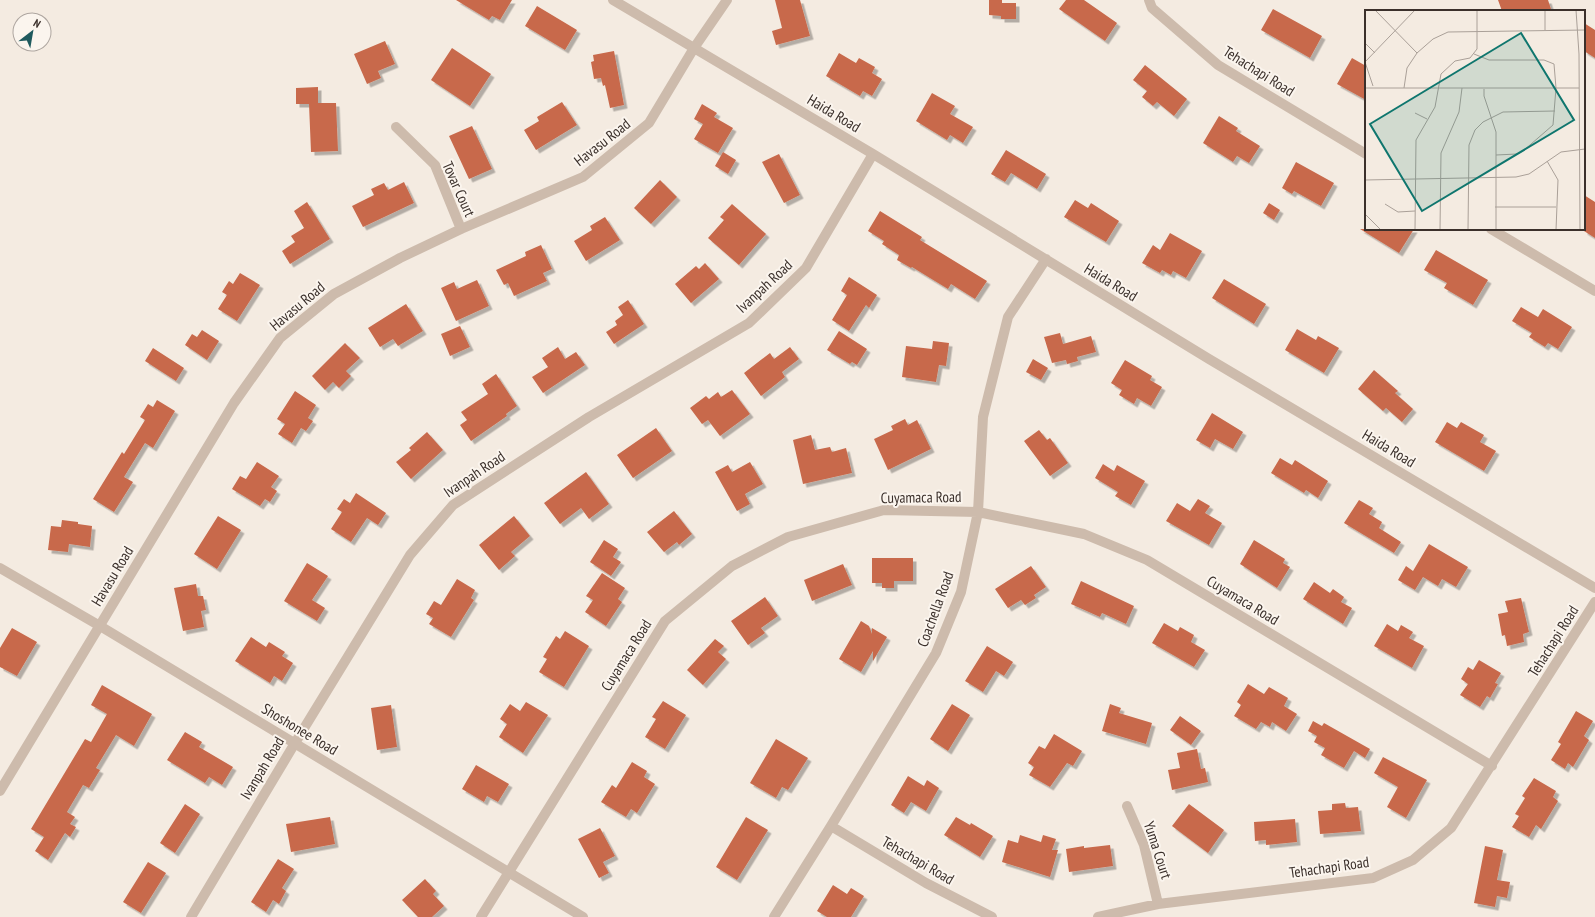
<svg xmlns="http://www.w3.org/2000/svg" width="1595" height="917" font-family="'PT Sans Narrow',sans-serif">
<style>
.building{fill:#c8694b;filter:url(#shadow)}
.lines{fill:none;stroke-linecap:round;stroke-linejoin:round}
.minor{stroke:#cdbbac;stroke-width:10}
.tertiary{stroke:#cdbbac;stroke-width:10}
.labels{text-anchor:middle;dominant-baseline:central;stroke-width:4;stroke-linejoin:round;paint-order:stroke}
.street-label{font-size:15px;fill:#3b302b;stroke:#fbf5ee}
.inset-road{fill:none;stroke:#aaa098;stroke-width:1}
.view{fill:#0f766e;fill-opacity:0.15;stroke:#0f766e;stroke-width:2}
.inset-edge{fill:none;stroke:#3b302b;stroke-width:2}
</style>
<defs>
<filter id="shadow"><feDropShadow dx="3.5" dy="3.5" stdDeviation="0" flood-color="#0004"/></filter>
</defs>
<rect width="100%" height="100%" fill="#f4ebe1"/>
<path class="building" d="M456,0h56l-12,20 -8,-4 -3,4z
M775,0h25l10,36 -34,9 -4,-14 10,-3z
M989,0h13v3h14v16h-15v-3l-12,-1z
M1066,0h18l33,23 -12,18 -46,-32z
M1498,0h50l3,9 -5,2h-44z
M537,6l40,24 -12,20 -40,-24z
M1273,9l49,27 -12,22 -49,-28z
M1584,23l11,7v28l-11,-7z
M385,41l10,23 -17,7 3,7 -14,6 -13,-30z
M452,48l39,26 -21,32 -39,-26z
M614,51l10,54 -14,3 -5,-23 -2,1 -2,-8 -7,1 -3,-17 3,-1 -1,-6z
M839,53l17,10 3,-5 16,9 -3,6 10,6 -10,17 -9,-5 -3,5 -34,-20z
M1352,58l14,8v34l-29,-16z
M1145,65l42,34 -13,17 -17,-14 -4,4 -11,-9 5,-6 -14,-11z
M318,87v16h18l2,48 -27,1 -2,-48h-13v-16z
M932,93l23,13 -5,8 23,13 -10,16 -13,-8 -3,5 -31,-19z
M562,102l15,23 -41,25 -12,-20 15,-9 -2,-4z
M702,104l15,9 -3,4 19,11 -15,25 -24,-14 9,-15 -9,-5z
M1219,116l19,12 -2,3 24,15 -11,17 -12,-7 -4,6 -30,-19z
M472,126l20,43 -23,10 -20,-43z
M1006,150l40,24 -9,15 -26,-16 -6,9 -14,-8z
M723,152l13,8 -8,14 -13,-8z
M779,154l21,41 -16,8 -22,-41z
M1296,162l38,21 -13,23 -27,-15 -2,3 -10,-6z
M660,180l17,17 -26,27 -17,-16z
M404,182l10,21 -51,24 -11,-21 22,-11 -3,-6 13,-6 4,7z
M1584,195l11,7v36l-11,-7z
M1075,200l13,8 3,-5 28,18 -13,21 -42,-25z
M307,202l23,37 -40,25 -8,-13 13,-9 -4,-6 13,-8 -10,-17z
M1269,203l11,7 -6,10 -11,-7z
M732,204l34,30 -27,31 -31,-27 16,-18 -4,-3z
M880,211l42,26 -2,3 67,41 -12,18 -24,-15 -3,5 -36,-22 -1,1 -14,-8 2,-5 -17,-11 2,-3 -16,-10z
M605,217l15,23 -34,21 -12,-20 18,-11 -2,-4z
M1360,229h54l-15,24z
M1170,233l32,18 -16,27 -13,-7 -2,4 -9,-5 -2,3 -18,-10 11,-18 7,5z
M541,245l11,24 -9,4 4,8 -33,15 -6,-13 -4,2 -8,-15 30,-14 -1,-4z
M1436,250l52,30 -15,25 -29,-17 3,-5 -23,-13z
M705,263l14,16 -28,24 -16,-19 21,-18 3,3z
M240,273l20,12 -23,36 -19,-12 9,-14 -5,-3 7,-11 4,3z
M849,277l28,18 -8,13 -3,-3 -17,26 -17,-11 15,-25 -6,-4z
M1224,279l42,25 -12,20 -42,-26z
M477,280l12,26 -33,15 -15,-33 13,-6 3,7z
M628,300l16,24 -30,20 -8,-12 11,-7 -2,-4 8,-6 -5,-8z
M406,304l17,27 -25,15 -5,-7 -13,8 -12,-19z
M1521,307l17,10 5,-8 29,18 -14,22 -10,-6 -3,4 -16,-10 3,-4 -20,-12z
M460,326l10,21 -20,9 -9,-22z
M1297,329l19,11 2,-4 21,12 -15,25 -39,-23z
M202,330l17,11 -12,19 -22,-15 7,-11 5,3z
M839,331l28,18 -10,16 -5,-3 -2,2 -23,-14z
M1060,333l3,11 28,-8 5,16 -19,5 1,4 -11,3 -1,-4 -14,3 -8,-26z
M933,341l16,2 -3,23 -7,-1 -3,17 -34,-5 4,-31 26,3z
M345,343l15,15 -14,13 5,5 -12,12 -6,-6 -8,8 -13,-14z
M558,347l7,12 11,-7 9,13 -42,28 -11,-16 16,-10 -6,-9z
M790,347l9,12 -17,13 3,5 -24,19 -17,-23 26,-20 4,6z
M153,348l31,20 -8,13 -31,-20z
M1033,359l15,9 -7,12 -15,-8z
M1125,360l27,16 -2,4 12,7 -11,19 -14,-8 -3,6 -15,-9 3,-5 -11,-7z
M1374,370l24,21 -3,2 18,16 -11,13 -16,-14 -3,3 -25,-22z
M496,374l21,32 -11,8 1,2 -36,25 -11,-16 7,-5 -6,-8 27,-18 -6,-10z
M732,390l18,24 -30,22 -12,-16 -6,4 -12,-16 16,-12 3,3 9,-7 3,5z
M295,391l21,14 -8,13 5,3 -7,10 -5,-3 -9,15 -14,-9 7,-10 -8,-5z
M157,400l18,11 -22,37 -8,-5 -21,34 9,5 -19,30 -21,-13 29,-47 2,2 21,-34 -5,-3 8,-13 5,3z
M1212,413l31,19 -10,17 -18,-10 -5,9 -14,-8z
M905,419l3,6 9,-5 14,29 -43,21 -14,-31 19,-9 -2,-4z
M1447,422l10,6 4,-6 23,13 -4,7 16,9 -12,20 -49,-29z
M656,428l16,23 -39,27 -16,-23z
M1039,430l8,10 3,-2 18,25 -18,13 -26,-35z
M427,432l16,18 -32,29 -15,-17 15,-12 -2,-2z
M811,435l4,15 15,-3 2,5 14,-4 6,25 -49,11 -10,-44z
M1280,458l12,7 3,-5 33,21 -10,17 -12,-8 -2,3 -33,-20z
M257,462l22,14 -8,11 6,4 -7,11 -5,-3 -5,7 -28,-17 8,-13 6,3z
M750,462l13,22 -18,10 5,10 -13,7 -22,-39 13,-7 4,7z
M1103,464l11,7 3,-6 28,16 -14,24 -16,-9 3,-4 -23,-14z
M586,472l23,32 -20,15 -8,-11 -21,16 -16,-21z
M356,493l30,20 -8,12 -11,-7 -16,24 -20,-13 11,-17 -5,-3 7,-10 6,4z
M1198,499l12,7 -5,7 17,10 -13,22 -43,-24 11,-18 13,8z
M1359,500l14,8 -4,6 13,8 -3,6 22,14 -7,11 -50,-30z
M674,511l18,23 -13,11 -2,-3 -13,10 -17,-20z
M218,516l23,14 -24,39 -23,-15z
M514,516l16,20 -19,16 4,4 -16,14 -20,-25z
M62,520l16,2v2l14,2 -2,21 -21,-3 -1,8 -20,-2 3,-24 10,1z
M604,540l14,9 -5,8 8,5 -10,14 -21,-14z
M1254,540l31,19 -2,4 7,4 -13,21 -37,-24z
M1429,544l39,23 -12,20 -14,-8 -4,7 -15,-9 -8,13 -17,-10 8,-14 7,5z
M872,558h41v23h-19v7h-12v-5h-10z
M307,563l21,13 -16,24 13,8 -8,13 -33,-20z
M843,564l9,21 -40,16 -8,-21z
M1031,566l15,21 -12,8 2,3 -11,7 -4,-5 -13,8 -13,-19z
M602,573l23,15 -7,11 4,3 -16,24 -21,-14 8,-12 -7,-4z
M457,579l18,11 -4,8 3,2 -23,37 -22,-13 4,-6 -7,-4 8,-13 7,4z
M1081,581l53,25 -8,18 -24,-11 -2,4 -29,-13z
M1314,582l16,11 3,-4 11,8 -3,5 11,6 -9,16 -40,-25z
M196,584l2,12h5l3,14 -5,1 3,16 -21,4 -9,-43z
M765,597l13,19 -17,12 4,5 -17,12 -17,-24z
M1521,598l8,34 -6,2 1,8 -17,4 -2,-11 -3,1 -4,-22 10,-2 -3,-11z
M861,621l8,5 3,8v-6l15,9 -14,24v-10l-12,21 -22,-13z
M1164,623l14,8 2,-4 14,8 -3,7 14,8 -11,17 -42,-24z
M1387,624l11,7 3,-6 12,7 -4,6 15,8 -12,22 -38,-22z
M12,628l25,14 -20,34 -17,-9v-19z
M565,631l24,15 -25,41 -25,-15 8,-13 -4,-2 13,-21 4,3z
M251,637l15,10 3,-5 16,10 -3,4 11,7 -11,18 -8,-5 -4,7 -35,-22z
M715,639l9,7 -6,6 8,7 -23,26 -16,-15z
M987,646l26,16 -9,14 -8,-5 -13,21 -18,-11z
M1479,660l22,13 -6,10 3,1 -8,14 -3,-2 -7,11 -20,-12 8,-11 -7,-5 7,-12 5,3z
M1248,684l16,10 5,-7 19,11 -4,8 13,8 -11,17 -14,-9 -2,5 -9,-5 -5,7 -22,-13 7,-11 -4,-3z
M102,685l50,29 -18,32 -18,-11 -20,33 4,2 -11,18 -6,-3 -16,27 8,5 -5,7 6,3 -6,10 -5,-4 -17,27 -13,-9 9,-14 -13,-8 54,-90 6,3 16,-28 -16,-9z
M663,701l23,14 -21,34 -20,-12 11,-18 -4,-2z
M526,702l22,13 -25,38 -24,-16 8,-13 -7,-5 10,-15 10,7z
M952,704l18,11 -22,36 -18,-12z
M1110,704l11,4 -2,5 33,10 -6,21 -44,-13z
M391,705l6,42 -20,3 -6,-42z
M1576,711l17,10 -9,15 5,4 -16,27 -5,-4 -3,6 -14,-9 10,-16 -3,-2z
M1180,716l21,15 -10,14 -21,-15z
M1313,721l9,5 2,-3 46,26 -5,9 -11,-7 -10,17 -23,-13 4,-7 -11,-6 3,-6 -9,-5z
M185,732l17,10 -3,5 34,20 -11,18 -13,-8 -4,6 -38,-23z
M1054,734l28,17 -9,15 -6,-3 -17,24 -21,-12 5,-8 -6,-4 11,-17 6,3z
M776,739l32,19 -20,32 -6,-3 -6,11 -26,-15z
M1197,749l4,20 4,-1 3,14 -36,8 -4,-20 12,-2 -3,-15z
M1383,757l44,23 -21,38 -19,-11 11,-20 -24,-14z
M632,762l15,9 -3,6 11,7 -18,29 -6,-4 -5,8 -25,-15 11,-17 4,3z
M476,765l33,19 -11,18 -11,-6 -3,6 -22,-13z
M908,776l16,10 3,-6 12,8 -13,23 -15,-9 -7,11 -13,-8z
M1534,778l22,13 -3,6 5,4 -17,28 -5,-4 -7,12 -17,-10 7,-11 -4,-2 10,-16 -3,-2z
M1345,803l1,5 12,-1 3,24 -41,3 -2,-23 14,-1v-6z
M185,804l15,10 -25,39 -15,-10z
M1189,804l35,26 -16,23 -36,-27z
M330,817l5,27 -44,8 -5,-28z
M746,817l22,13 -31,50 -21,-13z
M956,817l14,8 1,-2 22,13 -13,21 -36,-22z
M1295,819l2,23 -31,3v-5l-11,1 -1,-19z
M600,828l15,28 -12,6 6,11 -10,5 -21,-39z
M1020,835l21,7 2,-7 13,4 -4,11h6l-8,27 -48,-15 6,-22 10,3z
M1110,845l3,21 -44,6 -3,-23 18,-3v2z
M1485,846l18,4 -6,30 13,2 -3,16 -10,-2 -2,11 -21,-4z
M278,859l16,10 -12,19 4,3 -7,13 -6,-4 -7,12 -15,-10z
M148,862l18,11 -25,40 -18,-11z
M425,879l11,12 -3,3 11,12 -12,11h-14l-16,-17z
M833,885l14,9 4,-6 13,8 -13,21h-24l-10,-6z"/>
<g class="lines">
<path class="minor" d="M613,0l260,154 336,205 386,229
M1149,0l3,8 66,57 148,89
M396,127l39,38 26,64
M1491,229l104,62
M0,791l234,-388 46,-65 54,-44 66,-36 61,-29 122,-52 66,-54 45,-75 33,-48
M1127,806l17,39 14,59
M831,826l95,57 66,34
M191,917l104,-174 115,-188 43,-50 136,-88 160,-94 57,-55 67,-114
M481,917l184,-296 67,-55 56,-29 96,-27 94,2 106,22 63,26 345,206
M774,917l57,-91 105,-173 25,-61 17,-80 5,-95 25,-100 38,-58
M1098,917l60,-13 215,-26 40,-18 38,-32 144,-226"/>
<path class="tertiary" d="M0,568l100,58 483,291"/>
</g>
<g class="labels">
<g class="street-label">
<text transform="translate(1259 71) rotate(32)">Tehachapi Road</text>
<text transform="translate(834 113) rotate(31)">Haida Road</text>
<text transform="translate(602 142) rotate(-38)">Havasu Road</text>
<text transform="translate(459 189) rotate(66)">Tovar Court</text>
<text transform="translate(1111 282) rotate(31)">Haida Road</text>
<text transform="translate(764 286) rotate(-43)">Ivanpah Road</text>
<text transform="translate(297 306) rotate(-40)">Havasu Road</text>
<text transform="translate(1389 448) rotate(31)">Haida Road</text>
<text transform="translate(474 474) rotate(-34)">Ivanpah Road</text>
<text transform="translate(921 497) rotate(-1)">Cuyamaca Road</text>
<text transform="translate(112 576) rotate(-59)">Havasu Road</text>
<text transform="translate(1243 600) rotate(31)">Cuyamaca Road</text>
<text transform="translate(935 609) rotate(-70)">Coachella Road</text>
<text transform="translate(1553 641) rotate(-58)">Tehachapi Road</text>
<text transform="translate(626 655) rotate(-58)">Cuyamaca Road</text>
<text transform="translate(300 729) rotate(31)">Shoshonee Road</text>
<text transform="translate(262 768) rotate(-59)">Ivanpah Road</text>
<text transform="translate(1158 850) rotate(72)">Yuma Court</text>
<text transform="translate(918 860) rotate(30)">Tehachapi Road</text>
<text transform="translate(1329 867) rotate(-8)">Tehachapi Road</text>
</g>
</g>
<g transform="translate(1365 10)">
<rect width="220" height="220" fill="#f4ebe1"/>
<path class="inset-road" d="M10,0l42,43M180,0v20M211,0l3,44 1,176M0,33l10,10M109,44l15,6h55l10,4 2,24 -3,37 -30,26 -6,3 -21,1M8,76l-8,-24 50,-52M0,78h214M39,78l3,-20 10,-15 16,-14 15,-7 137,-2M119,79v7l12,36v98M50,103l12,6M182,151l11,19 -2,50M0,170l151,-3 13,-3 32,-22 24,-3M20,194l13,8 17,-1M130,197h61M0,204l16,16M50,220l1,-90 19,-33 6,-33 14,-13 15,-3 7,-9v-39M75,220l1,-77 18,-41 3,-24M103,220l1,-85 6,-15 8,-8 20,-10 52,-1"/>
<path class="view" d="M156,23l53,87 -152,91 -52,-87z"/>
<rect width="220" height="220" class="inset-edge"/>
</g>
<g transform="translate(32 32) rotate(31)"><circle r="19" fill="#fbf5ee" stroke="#aea6a0"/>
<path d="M0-3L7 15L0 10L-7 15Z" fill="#1f5a5e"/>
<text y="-6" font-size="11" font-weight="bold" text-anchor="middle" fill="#3b302b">N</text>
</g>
</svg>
